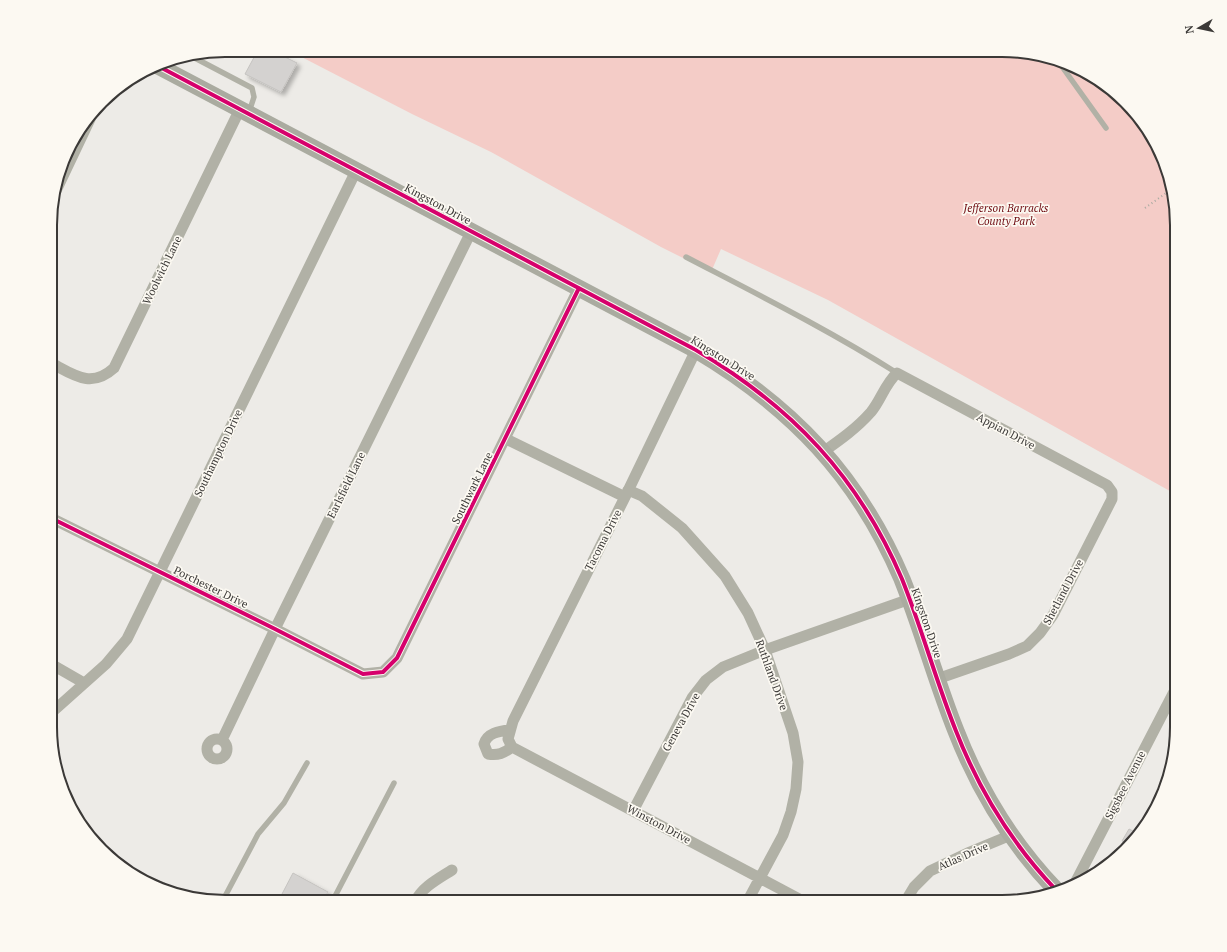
<svg xmlns="http://www.w3.org/2000/svg" width="1227" height="952" font-family="'PT Serif',serif">
<style>
.green{fill:#f4ccc7}
.building{fill:#d4d2d0;stroke:#c5c3c0;filter:url(#shadow)}
.lines{fill:none;stroke-linecap:round;stroke-linejoin:round}
.path{stroke:#a9aaa1;stroke-width:2;stroke-dasharray:1 3;stroke-linecap:butt}
.service{stroke:#b1b1a6;stroke-width:5.5}
.minor{stroke:#b1b1a6;stroke-width:11}
.secondary{stroke:#afb0a2;stroke-width:15}
.primary{stroke:#aaaba0;stroke-width:17}
.cycleway-casing{stroke:#fcf9f2;stroke-width:6}
.cycleway{stroke:#d6006c;stroke-width:4}
.labels{text-anchor:middle;dominant-baseline:central;stroke-width:3.5;stroke-linejoin:round;paint-order:stroke}
.street-label{font-size:11px;fill:#3b3937;stroke:#fcf9f2}
.park-label{font-size:11px;font-style:italic;fill:#700c12;stroke:#fcf9f2}
.rim{fill:none;stroke:#3b3937;stroke-width:2}
</style>
<defs>
<filter id="shadow"><feDropShadow dx="3.5" dy="3.5" stdDeviation="2" flood-color="#0004"/></filter>
</defs>
<rect width="100%" height="100%" fill="#edebe7"/>
<path class="green" d="M288,50h726l55,13 48,30 42,55 18,76v271l-349,-195 -107,-51 -10,23 -50,-25 -170,-95 -79,-38z"/>
<path class="building" d="M258,50h13l26,13 -16,29 -36,-18z
M1129,829l10,5 -5,8 -4,3 -8,-4z
M293,873l35,19 -6,10h-26l-14,-8z"/>
<g class="lines">
<path class="path" d="M1145,208l24,-17"/>
<path class="service" d="M191,56l61,32 2,9 -5,15
M1058,61l48,67
M686,257c71,37 143,73 211,116
M222,902l36,-68 26,-31 23,-40
M332,902l62,-119"/>
<path class="minor" d="M55,193l38,-80
M51,363c23,12 40,26 63,5l126,-259
M506,439l119,58
M823,452c17,-12 34,-24 48,-40 10,-12 14,-28 26,-39l210,112 5,7v7l-59,116 -13,18 -13,13 -18,8 -72,25
M628,490l14,6 40,32 43,48 23,37 17,37 28,83 5,29 -2,27 -5,23 -8,23 -36,67
M51,518l224,111 88,45 20,-2 14,-14 182,-370
M51,664l33,19
M50,714l56,-50 21,-25 229,-468
M510,730c-11,1 -23,3 -26,14l4,10c10,2 16,-1 24,-7
M207 749a10 10 0 1 1 20 0a10 10 0 1 1-20 0Z
M222,740l53,-111 196,-397
M512,747l-4,-8 5,-18 112,-224 71,-147
M512,747l293,155
M633,811l59,-113 14,-18 17,-13 42,-17 145,-51
M1074,885l103,-199
M415,902c7,-15 23,-23 37,-32
M905,902l9,-15 16,-16 40,-19 41,-17"/>
<path class="secondary" d="M157,888l4,1"/>
<path class="primary" d="M158,66l538,284c96,57 162,126 206,229 20,50 34,102 54,152 23,59 56,113 100,159"/>
<g class="cycleway-casing">
<path id="cycleway" d="M158,66l538,284c96,57 162,126 206,229 20,50 34,102 54,152 23,59 56,113 100,159
M51,518l224,111 88,45 20,-2 14,-14 182,-370"/>
</g>
<use href="#cycleway" class="cycleway"/>
</g>
<g class="labels">
<g class="street-label">
<text transform="translate(438 204) rotate(28)">Kingston Drive</text>
<text transform="translate(162 270) rotate(-64)">Woolwich Lane</text>
<text transform="translate(723 358) rotate(32)">Kingston Drive</text>
<text transform="translate(1006 431) rotate(28)">Appian Drive</text>
<text transform="translate(218 453) rotate(-64)">Southampton Drive</text>
<text transform="translate(346 485) rotate(-64)">Earlsfield Lane</text>
<text transform="translate(472 488) rotate(-64)">Southwark Lane</text>
<text transform="translate(603 540) rotate(-63)">Tacoma Drive</text>
<text transform="translate(211 587) rotate(26)">Porchester Drive</text>
<text transform="translate(1063 592) rotate(-62)">Shetland Drive</text>
<text transform="translate(927 623) rotate(71)">Kingston Drive</text>
<text transform="translate(772 675) rotate(70)">Ruthland Drive</text>
<text transform="translate(681 722) rotate(-61)">Geneva Drive</text>
<text transform="translate(1125 785) rotate(-63)">Sigsbee Avenue</text>
<text transform="translate(659 824) rotate(28)">Winston Drive</text>
<text transform="translate(963 856) rotate(-24)">Atlas Drive</text>
</g>
<g class="park-label">
<text x="1006" y="208">Jefferson Barracks<tspan x="1006" dy="13">County Park</tspan></text>
</g>
</g>
<path d="M0 0H1227V952H0ZM225 57H1002A168 168 0 0 1 1170 225V727A168 168 0 0 1 1002 895H225A168 168 0 0 1 57 727V225A168 168 0 0 1 225 57Z" fill="#fcf9f2" fill-rule="evenodd"/>
<path class="rim" d="M225 57H1002A168 168 0 0 1 1170 225V727A168 168 0 0 1 1002 895H225A168 168 0 0 1 57 727V225A168 168 0 0 1 225 57Z"/>
<g transform="translate(1199 28) rotate(261)" stroke="#fcf9f2" stroke-width="3" paint-order="stroke">
<path d="M0-3L7 15L0 10L-7 15Z" fill="#3b3937"/>
<text y="-6" font-size="11" font-weight="bold" text-anchor="middle" fill="#3b3937">N</text>
</g>
</svg>
